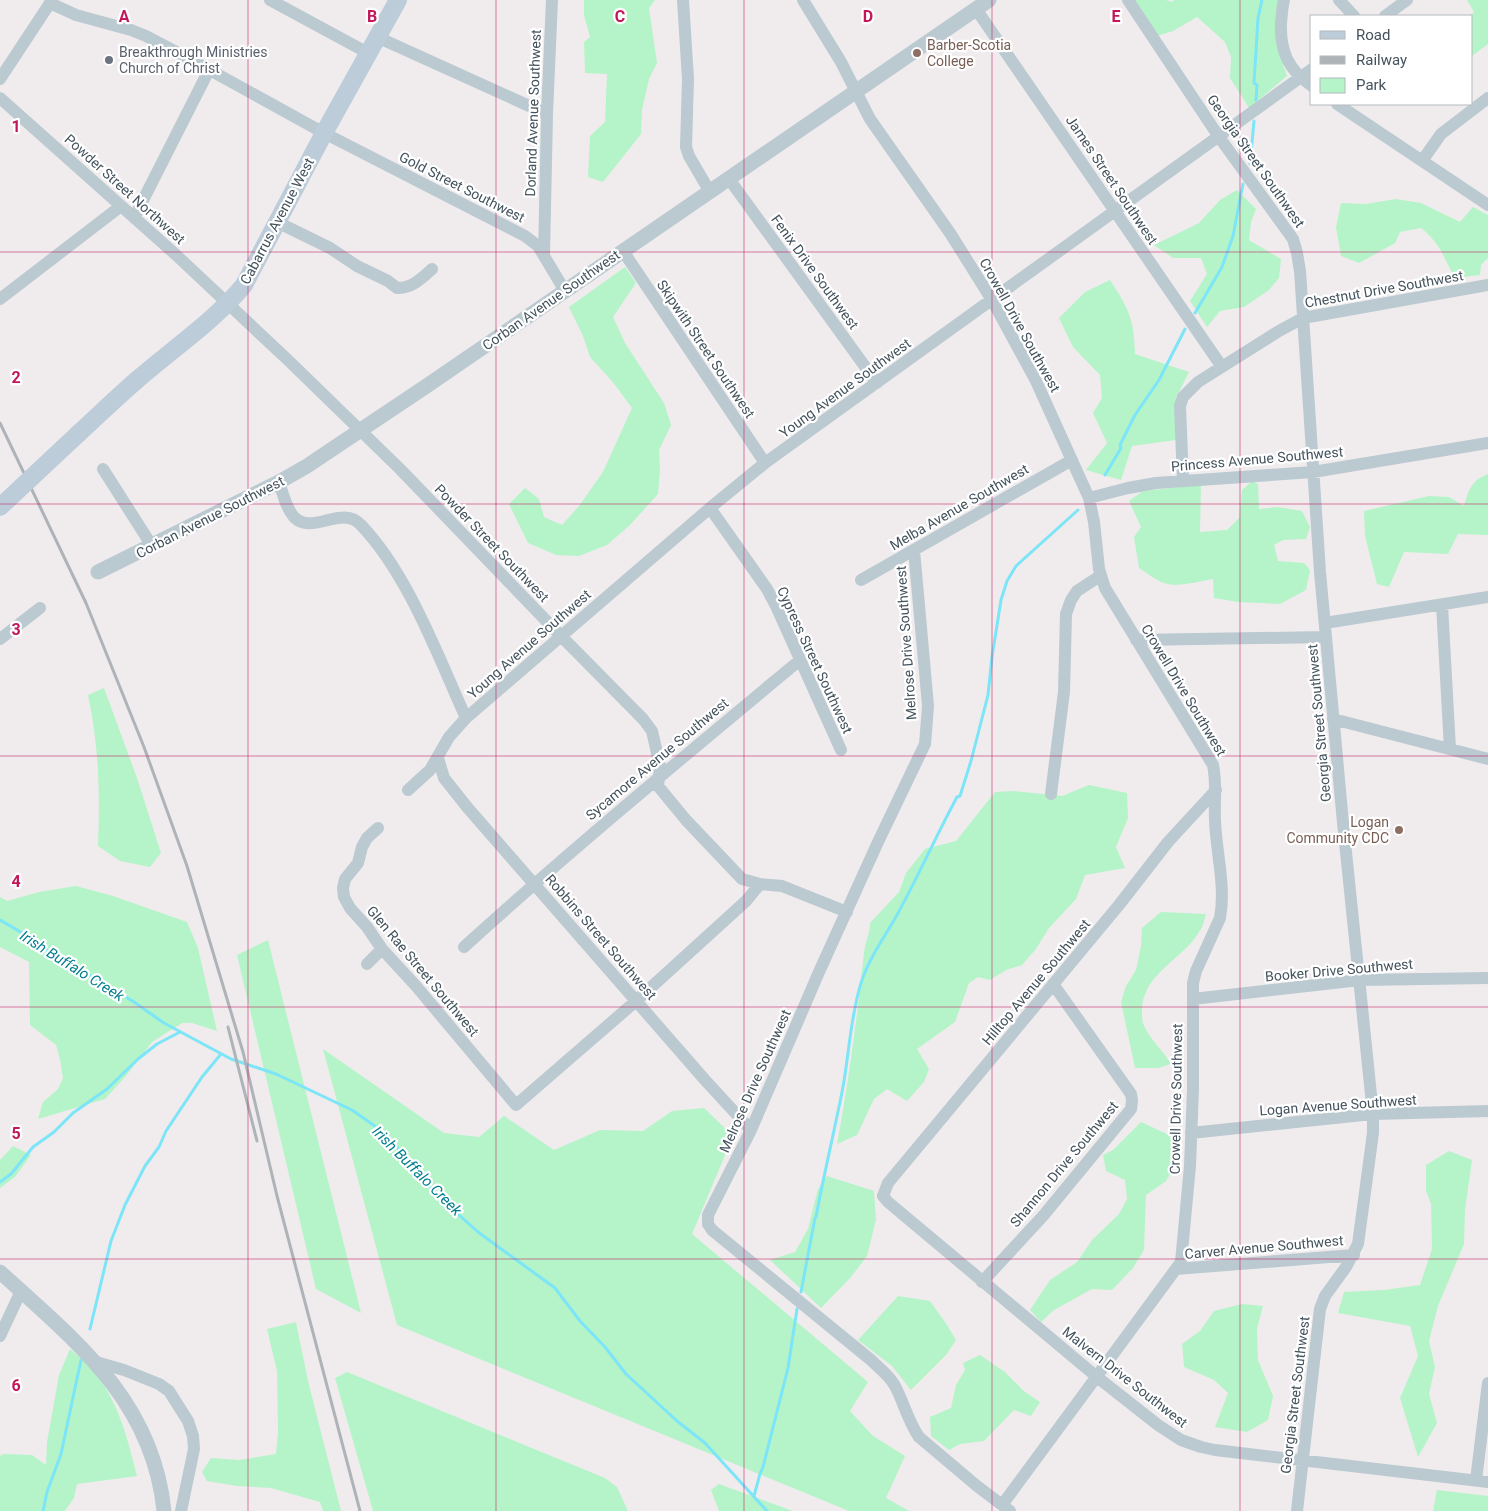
<svg xmlns="http://www.w3.org/2000/svg" width="1488" height="1511" font-family="Roboto,sans-serif">
<style>
.green{fill:#b4f4c8}
.lines{fill:none;stroke-linecap:round;stroke-linejoin:round}
.stream{stroke:#7ce5f7;stroke-width:3}
.minor{stroke:#bbc9d1;stroke-width:12}
.tertiary{stroke:#bbc9d1;stroke-width:15}
.secondary{stroke:#bcccd9;stroke-width:18}
.rail{stroke:#aeb3b8;stroke-width:3}
.secondary-bridge{stroke:#bcccd9;stroke-width:18}
.grid{fill:none;stroke:#c2185b;stroke-width:1;stroke-opacity:0.55}
.education-dot{fill:#8d6e63;stroke:#fff;stroke-width:2}
.worship-dot{fill:#6b7280;stroke:#fff;stroke-width:2}
.labels{text-anchor:middle;dominant-baseline:central;stroke-width:4.5;stroke-linejoin:round;paint-order:stroke}
.education-label{font-size:14px;fill:#785e54;stroke:#fff;text-anchor:start}
.worship-label{font-size:14px;fill:#5b616d;stroke:#fff;text-anchor:start}
.street-label{font-size:14px;fill:#43525c;stroke:#fff}
.water-label{font-size:15px;font-style:italic;fill:#037e92;stroke:#fff}
.grid-label{font-size:16px;text-anchor:middle;font-weight:bold;fill:#c2185b;stroke:#fff;stroke-width:4.5;stroke-linejoin:round;paint-order:stroke}
</style>
<rect width="100%" height="100%" fill="#f0eced"/>
<path class="green" d="M584,0h71l-6,8 8,55 -8,16 -7,31 -1,24 -38,48 -15,-5 2,-41 15,-14 2,-48 -22,-1 -1,-31 6,-5 -6,-22z
M1133,0h33l6,2 2,-2h104c-6,29 0,49 9,76l-38,32 -19,-30 1,-21 -6,-15 -28,-25 -24,14 -16,5z
M1467,0h21v44l-16,12 -1,-40 3,-4z
M1237,190l19,19 -5,13 -2,18 32,19 -2,19 -10,12 -25,17 -24,4 -13,16 -17,-26 17,-27 -6,-16h-28l-19,-13 45,-22 21,-23z
M1396,199l25,4 39,19 13,-15 15,8v43l-7,7 -1,10 -25,3c-12,-21 -14,-34 -34,-50l-21,4 -5,11 -36,20 -18,-7 -5,-29 5,-24 25,1z
M625,267l11,16 -23,34 12,26 39,60 7,22 -12,25 1,19 -2,25 -28,31 -23,20 -28,11 -23,-1 -28,-12 -19,-39 16,-16 14,11 5,18 18,8 17,-19 24,-34 29,-64 -20,-27 -22,-24 -7,-21 -14,-29z
M1110,280c19,29 24,39 25,74l54,18 -13,26v42l-44,6 -11,34 -35,-10 21,-27 -14,-30 9,-15 -2,-23 -27,-28 -14,-29 26,-26z
M1488,474v61l-30,-1 -10,20 -44,-2 -15,35 -12,-3 -12,-48 -1,-25 65,-15 20,1 15,9c5,-17 7,-25 24,-32z
M1252,481l6,3 1,25 19,-2 24,4 8,16 -4,12 -23,1 -9,5 4,16 26,2 6,7 -4,20 -26,14 -42,-2 -24,-4 -1,-19c-14,2 -35,9 -49,4 -9,-3 -17,-10 -25,-15l-5,-31 7,-10 -12,-26 14,-10 58,-6 -1,47 27,-2 12,-12 3,-28z
M104,688l33,90 24,75 -11,14 -30,-6 -22,-15c2,-52 1,-100 -10,-151z
M1089,785l38,8 1,25 -12,29 9,21 -40,7 -9,24 -27,29 -13,21 -14,16 -16,5 -16,10 -12,-3 -9,6 -14,39 -38,27 12,20 -5,13 -17,19 -20,-12 -13,10 -17,36 -20,9c12,-64 20,-127 27,-191 1,-11 6,-19 6,-30l29,-31 7,-19 19,-24 31,-8 39,-49 18,-1 49,5z
M76,886l37,10 74,26 11,26 19,83 -25,-8h-10l-30,19 -26,34 -21,23 -67,20 5,-17 15,-13 5,-11 -3,-19 -4,-14 -26,-20 -1,-63 -29,-15v-50l7,4 32,-9z
M1161,912l45,2c-2,6 -3,13 -7,18 -16,28 -57,41 -57,79 0,4 0,8 1,12 5,15 20,27 28,41l-13,4h-23l-14,-66 5,-16 10,-16 5,-24 1,-18z
M268,940l93,373 -45,-24 -79,-334z
M323,1049l121,84 35,4 25,-21 50,34 46,-20 43,1 29,-20 32,-3 29,28 -41,98 176,148 -18,29 23,25 32,20 -19,42 23,13h-60l-452,-186z
M1141,1122l28,13 12,22 -15,24 -20,14 -2,55 -11,18 -21,22 -20,-1 -38,21 -13,12 -11,-12 20,-30 27,-18 15,-22 27,-26 8,-15 -2,-19 -19,-9 -3,-16 10,-5z
M13,1146l18,9 -16,22 -15,11v-28z
M1449,1151l23,9 -7,50 -1,34 -26,62 -9,35 6,26 -6,27 8,29 -19,34 -18,-59 18,-42 -8,-30 -72,-13 6,-21 40,-2 36,-5 12,-36 -1,-45 -5,-13v-26z
M827,1176l47,15 2,29 -9,36 -16,21 -30,31 -51,-48 25,-8 13,-23 10,-40z
M898,1296l32,5 17,24 9,15 -10,15 -35,35 -19,-24 -34,-26z
M1242,1304l21,2 -6,23 1,31 15,36 -5,24 -21,12 -32,-5 13,-34 -14,-13 -30,-13 -2,-23 18,-13 14,-20z
M296,1322l12,59 33,130h-18l-3,-9 -49,-14 -34,-2 -30,-5 -5,-9 9,-14 28,2 37,-6 2,-21 -1,-62 -10,-42z
M70,1349c8,7 18,15 25,24 24,30 33,67 42,103l-60,8 -3,14 -9,13h-65v-55l3,-2 29,1 14,10 1,-23 12,-67z
M980,1355l25,17 20,20 15,10 -9,14 -17,-6 -30,31 -24,3 -11,6 -18,-14 -1,-19 21,-9 5,-23 9,-15 -2,-7z
M347,1372l258,106 12,9 11,24h-255l-38,-133z
M719,1484l74,27h-74l-8,-21z
M1437,1490l51,6v15h-55z"/>
<g class="lines">
<path class="stream" d="M1256,100l1,-15 -3,-2 4,-65 4,-18
M1250,164l4,-43
M1195,313l27,-46 11,-31 10,-52
M1105,475l16,-27 -1,-3 15,-30 24,-35 26,-51
M0,920l24,14 38,27 19,9 53,32 30,21 67,36 45,15 76,36 27,19 18,18 24,30 29,30 28,25 77,56 25,33 25,26 21,27 51,47 28,22 62,68
M0,1182l11,-8 22,-27 21,-15 19,-19 34,-24 31,-30 19,-15 23,-12
M801,1292l14,-74 1,-1c7,-38 16,-76 24,-115 9,-39 9,-81 21,-119 8,-25 23,-45 36,-68 21,-38 39,-79 60,-118l3,-1 11,-35 17,-66 4,-38 9,-57 6,-19 9,-15 62,-56
M90,1329l21,-88 14,-36 20,-39 14,-19 7,-16 36,-54 19,-23
M754,1496l6,-22 3,-7 25,-99 9,-59
M43,1511l4,-19 14,-38 20,-94"/>
<path class="minor" d="M270,0l98,53
M683,0l5,79 -2,68 3,9 21,36
M803,0l38,62 29,57 80,114 42,67 44,81 53,117 5,24 5,47 6,19 108,177c4,19 1,36 2,55 1,32 11,66 5,98l-24,53 -3,12v106l-3,77 -9,96 -179,243
M1128,0l91,137 74,102 4,14 3,18 20,301 23,251 30,291v19l-15,111 -12,23 -21,29 -5,13 -23,202
M1284,0c-2,7 -2,15 -3,23 -1,28 7,47 31,63
M1339,0l15,16
M50,3l26,12 55,15 15,6 42,22 136,75 201,103 13,10 27,45
M976,9l246,358
M1385,16l22,-16
M377,37l170,77
M0,79l52,-79
M0,98l175,156 114,107 111,108 161,167 82,83 9,12 8,35 -2,20 28,34 56,59 18,5 22,2 65,26
M1337,104l151,101
M1422,161l19,-27 47,-36
M729,179l148,204
M134,218l75,-148
M277,222l53,26 27,18 31,15 9,7c15,0 24,-9 35,-19
M623,251l142,212
M544,256l3,-142 5,-114
M0,299l121,-93
M103,469l49,77
M1183,481l-3,-75 3,-9 15,-15 81,-51 24,-13 185,-33
M279,482c4,12 7,26 15,35 18,19 48,-13 67,8 47,49 77,131 105,193
M1089,498l39,-10 28,-5 157,-11 175,-29
M710,508l57,81 9,17 65,144
M914,550l14,156 -3,38 -47,98 -59,130 -68,158 -43,85v9l4,6 159,130c8,8 19,16 24,26 9,17 13,35 24,51l58,49 33,25
M861,580l211,-120
M1442,605l8,144
M1325,623l163,-26
M0,639l40,-31
M1136,640l190,-3
M1333,719l155,40
M438,758l6,20 23,29 238,273 46,50
M408,790l22,-20 19,-33 17,-19 244,-210 55,-45 547,-394
M1216,790l-48,52 -49,63 -231,278 -5,13 5,6 209,175 61,48 23,15 20,7 14,3 273,32
M1051,794l13,-102 2,-78 5,-14 6,-9 23,-15
M378,828l-11,10 -5,9 -4,16 -13,16 -2,9 1,9 6,11 17,19 15,22 34,37 100,119 120,-104 110,-100 14,-17
M464,947c109,-99 223,-193 336,-287
M367,964l15,-15
M1193,999l167,-19 128,-2
M1191,1133l182,-19 115,-3
M1176,1269l178,-14
M982,1282l61,-66 88,-107 1,-8 -1,-7 -78,-110
M0,1336l21,-45
M96,1362l28,8 35,14 10,7 19,30 5,15 1,13 -13,62
M1476,1480l12,-97"/>
<path class="tertiary" d="M98,572l181,-90 28,-16 121,-81 561,-385
M0,1272c76,69 153,129 164,239"/>
<path class="secondary" d="M78,434c22,-20 43,-41 66,-60 34,-29 71,-54 100,-89l80,-152 74,-133"/>
<path class="rail" d="M0,423l86,180 58,144 43,119 56,186 34,144 83,315
M228,1027l29,114"/>
<path class="secondary-bridge" d="M0,507l78,-73"/>
</g>
<path class="grid" d="M248,0v1511M496,0v1511M744,0v1511M992,0v1511M1240,0v1511M0,252h1488M0,504h1488M0,756h1488M0,1007h1488M0,1259h1488"/>
<g class="education-dot">
<circle cx="917" cy="53" r="5"/>
<circle cx="1399" cy="830" r="5"/>
</g>
<circle class="worship-dot" cx="109" cy="60" r="5"/>
<g class="labels">
<g class="education-label">
<text x="927" y="45">Barber-Scotia<tspan x="927" dy="16">College</tspan></text>
<text x="1389" y="822" text-anchor="end">Logan<tspan x="1389" dy="16">Community CDC</tspan></text>
</g>
<g class="worship-label">
<text x="119" y="52">Breakthrough Ministries<tspan x="119" dy="16">Church of Christ</tspan></text>
</g>
<g class="street-label">
<text transform="translate(533 113) rotate(-88)">Dorland Avenue Southwest</text>
<text transform="translate(1256 161) rotate(55)">Georgia Street Southwest</text>
<text transform="translate(1112 180) rotate(56)">James Street Southwest</text>
<text transform="translate(462 187) rotate(27)">Gold Street Southwest</text>
<text transform="translate(125 189) rotate(42)">Powder Street Northwest</text>
<text transform="translate(277 221) rotate(-62)">Cabarrus Avenue West</text>
<text transform="translate(815 272) rotate(54)">Fenix Drive Southwest</text>
<text transform="translate(1384 289) rotate(-10)">Chestnut Drive Southwest</text>
<text transform="translate(551 300) rotate(-35)">Corban Avenue Southwest</text>
<text transform="translate(1020 325) rotate(61)">Crowell Drive Southwest</text>
<text transform="translate(706 349) rotate(56)">Skipwith Street Southwest</text>
<text transform="translate(845 388) rotate(-36)">Young Avenue Southwest</text>
<text transform="translate(1257 459) rotate(-5)">Princess Avenue Southwest</text>
<text transform="translate(959 507) rotate(-30)">Melba Avenue Southwest</text>
<text transform="translate(210 517) rotate(-27)">Corban Avenue Southwest</text>
<text transform="translate(492 543) rotate(46)">Powder Street Southwest</text>
<text transform="translate(906 643) rotate(-94)">Melrose Drive Southwest</text>
<text transform="translate(529 644) rotate(-41)">Young Avenue Southwest</text>
<text transform="translate(815 660) rotate(65)">Cypress Street Southwest</text>
<text transform="translate(1184 690) rotate(59)">Crowell Drive Southwest</text>
<text transform="translate(1319 723) rotate(-95)">Georgia Street Southwest</text>
<text transform="translate(657 759) rotate(-40)">Sycamore Avenue Southwest</text>
<text transform="translate(601 937) rotate(49)">Robbins Street Southwest</text>
<text transform="translate(1339 970) rotate(-5)">Booker Drive Southwest</text>
<text transform="translate(423 971) rotate(50)">Glen Rae Street Southwest</text>
<text transform="translate(1036 982) rotate(-50)">Hilltop Avenue Southwest</text>
<text transform="translate(755 1081) rotate(-66)">Melrose Drive Southwest</text>
<text transform="translate(1176 1099) rotate(-89)">Crowell Drive Southwest</text>
<text transform="translate(1338 1105) rotate(-4)">Logan Avenue Southwest</text>
<text transform="translate(1064 1164) rotate(-50)">Shannon Drive Southwest</text>
<text transform="translate(1264 1247) rotate(-5)">Carver Avenue Southwest</text>
<text transform="translate(1125 1377) rotate(38)">Malvern Drive Southwest</text>
<text transform="translate(1295 1395) rotate(-83)">Georgia Street Southwest</text>
</g>
<g class="water-label">
<text transform="translate(72 966) rotate(32)">Irish Buffalo Creek</text>
<text transform="translate(417 1171) rotate(45)">Irish Buffalo Creek</text>
</g>
</g>
<g class="grid-label">
<text x="124" y="22">A</text>
<text x="372" y="22">B</text>
<text x="620" y="22">C</text>
<text x="868" y="22">D</text>
<text x="1116" y="22">E</text>
<text x="16" y="132">1</text>
<text x="16" y="383">2</text>
<text x="16" y="635">3</text>
<text x="16" y="887">4</text>
<text x="16" y="1139">5</text>
<text x="16" y="1391">6</text>
</g>
<rect x="1310" y="15" width="162" height="90" fill="#ffffff" stroke="#b4babe"/>
<rect x="1320" y="31" width="25" height="8" fill="#bcccd9" stroke="#b4babe"/>
<text x="1356" y="40" font-size="15" fill="#43525c">Road</text>
<rect x="1320" y="56" width="25" height="8" fill="#aeb3b8" stroke="#b4babe"/>
<text x="1356" y="65" font-size="15" fill="#43525c">Railway</text>
<rect x="1320" y="78" width="25" height="15" fill="#b4f4c8" stroke="#b4babe"/>
<text x="1356" y="90" font-size="15" fill="#43525c">Park</text>
</svg>
